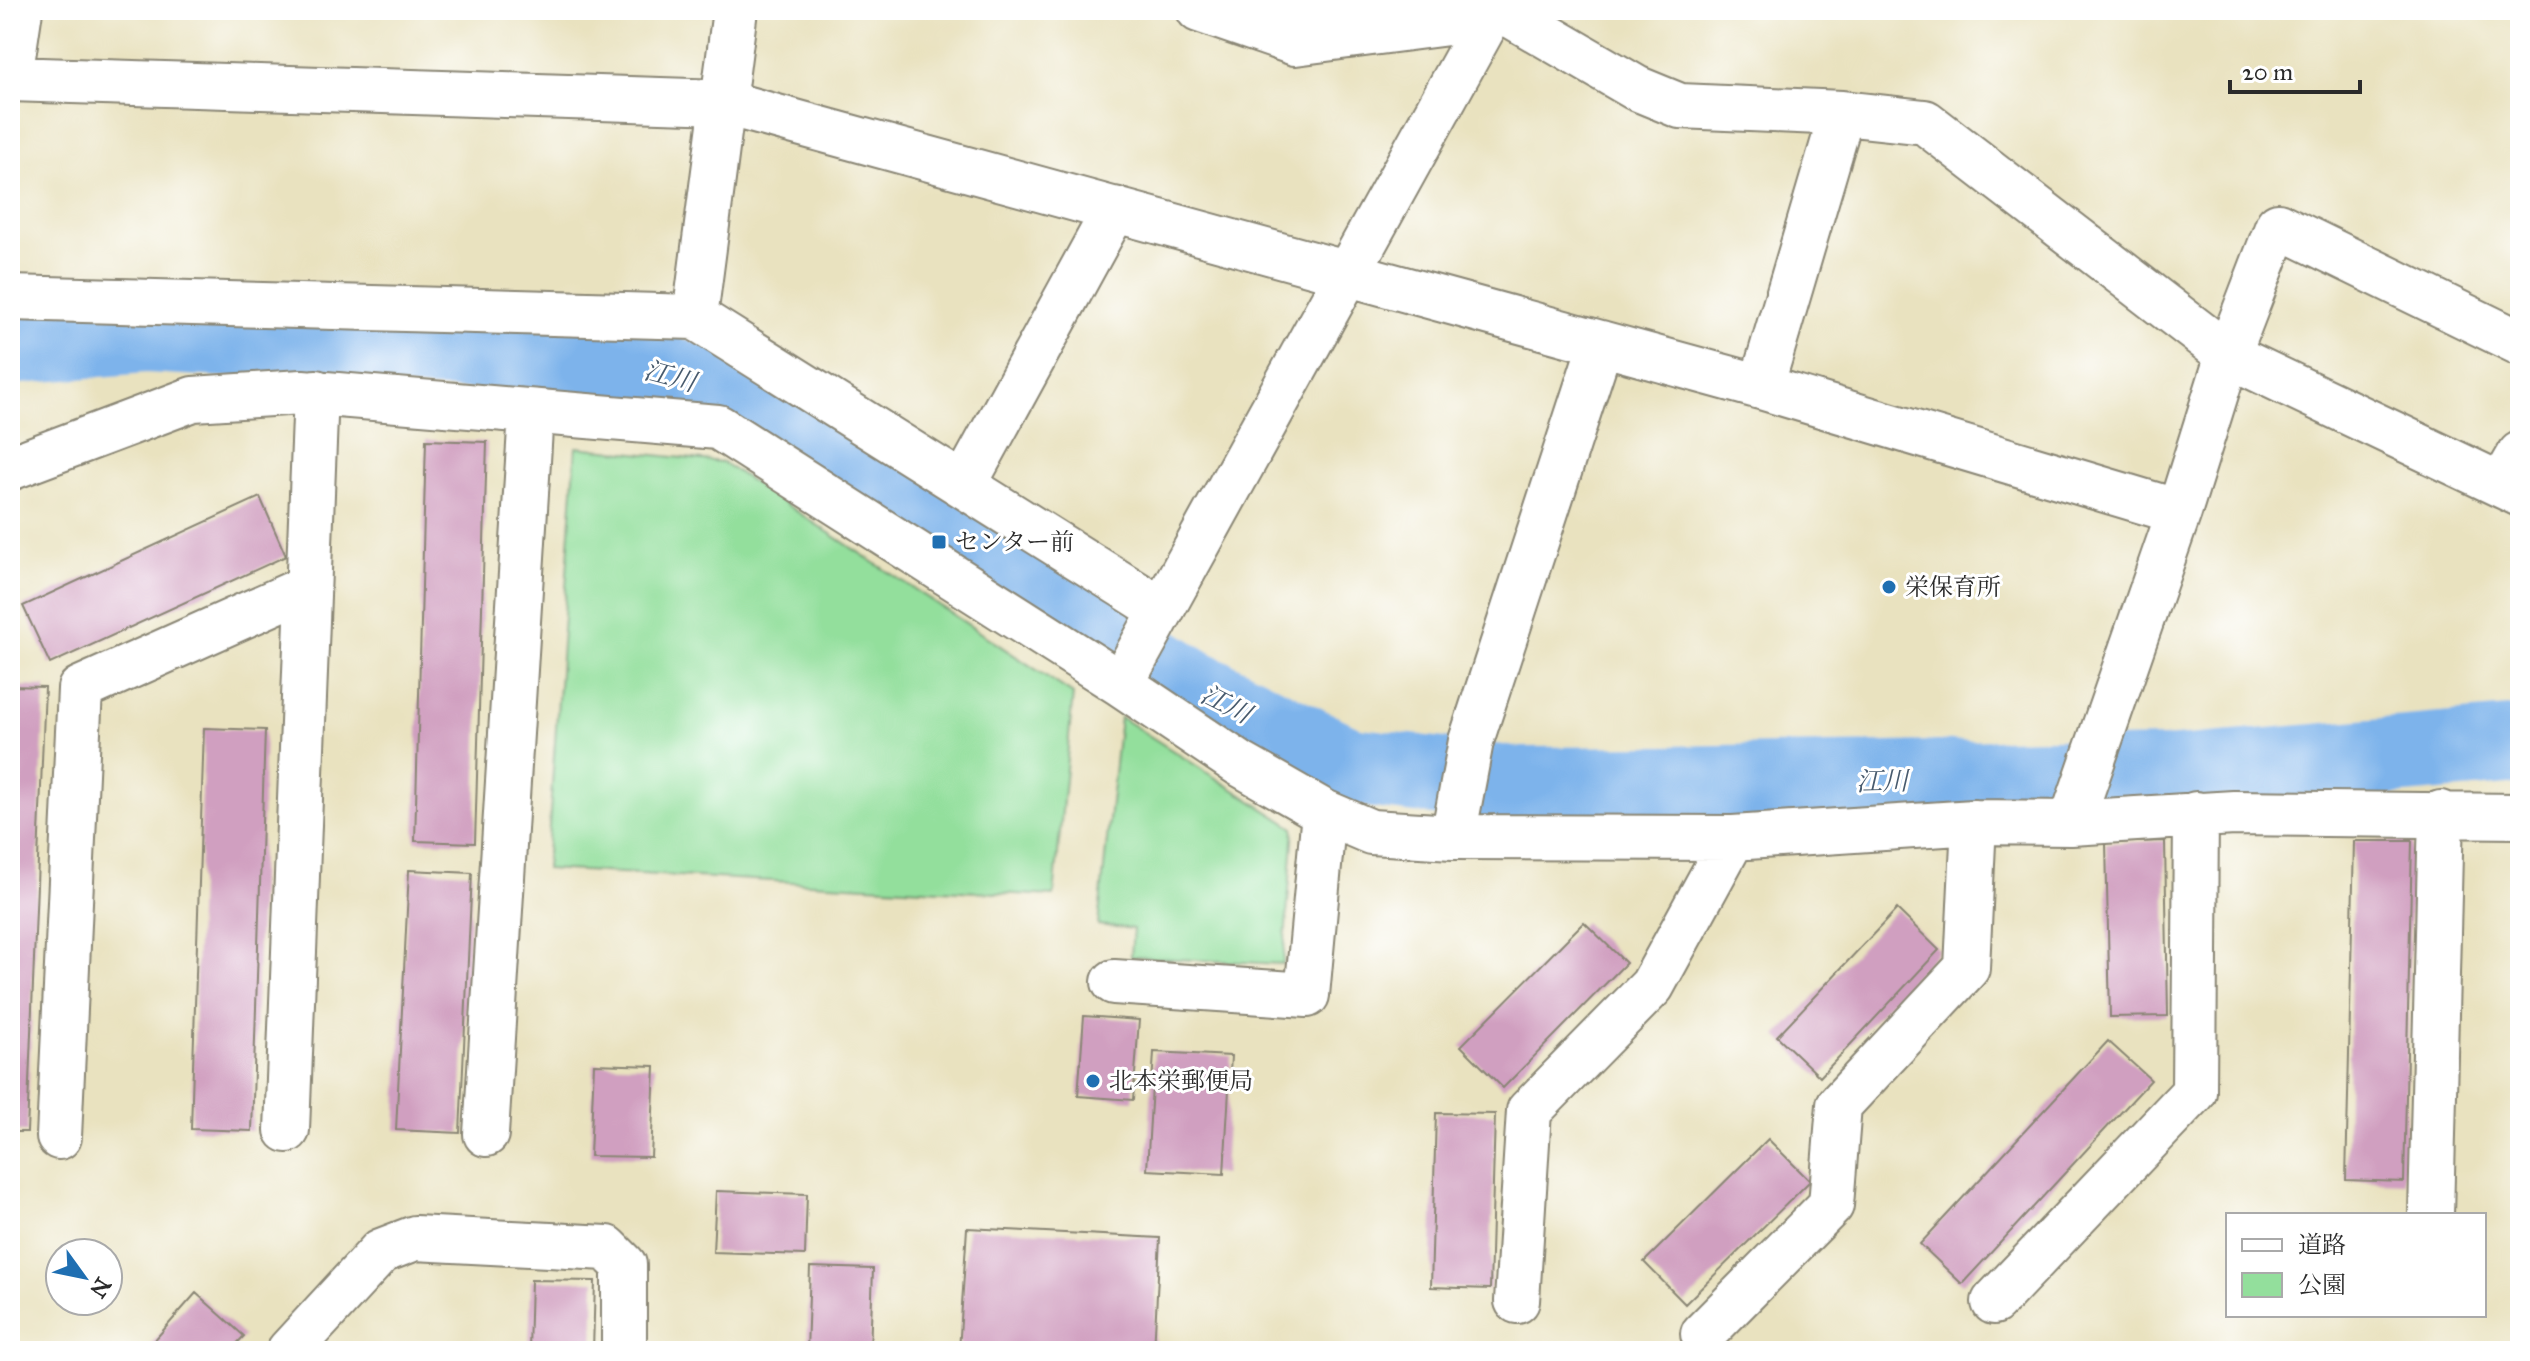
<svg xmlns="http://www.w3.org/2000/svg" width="2530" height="1361" font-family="'IM FELL Great Primer','Noto Serif JP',serif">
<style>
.green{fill:#93df9c;stroke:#5f8564;stroke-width:2}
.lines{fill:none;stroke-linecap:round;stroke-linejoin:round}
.river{stroke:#7db3eb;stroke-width:78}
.building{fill:#d09fc0}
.minor-casing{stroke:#8a8675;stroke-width:48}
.minor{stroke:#fff;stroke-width:44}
.poi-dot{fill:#1f6fb2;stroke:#fff;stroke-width:3}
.labels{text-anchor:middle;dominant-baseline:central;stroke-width:6;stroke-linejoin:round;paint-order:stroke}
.poi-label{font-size:24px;fill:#2b2b2b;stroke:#fff;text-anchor:start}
.water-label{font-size:26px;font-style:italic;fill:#485b6e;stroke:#fff}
</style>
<rect width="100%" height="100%" fill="#fff"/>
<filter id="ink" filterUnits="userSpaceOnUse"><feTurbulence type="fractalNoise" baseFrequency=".0125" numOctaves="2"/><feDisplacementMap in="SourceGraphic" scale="16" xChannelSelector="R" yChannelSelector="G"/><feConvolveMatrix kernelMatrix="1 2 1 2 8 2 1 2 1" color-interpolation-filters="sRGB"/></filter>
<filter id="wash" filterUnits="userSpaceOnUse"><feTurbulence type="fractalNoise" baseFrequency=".006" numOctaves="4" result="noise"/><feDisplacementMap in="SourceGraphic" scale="32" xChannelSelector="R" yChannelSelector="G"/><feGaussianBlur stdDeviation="1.8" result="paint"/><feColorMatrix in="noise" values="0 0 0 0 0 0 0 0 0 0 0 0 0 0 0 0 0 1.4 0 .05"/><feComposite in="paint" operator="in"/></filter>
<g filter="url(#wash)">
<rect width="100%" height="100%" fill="#e9e2bf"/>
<path class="green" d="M576,447l146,15 351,232 -19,202 -508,-27z
M1120,717l174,111 -11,136 -152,-7 2,-28 -35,-4z"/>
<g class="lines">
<path class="river" d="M10,346l136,-12 456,24 127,34 461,294 160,80 169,20 145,-1 500,-9 356,-31"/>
</g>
<g id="blocks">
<path class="building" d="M426,440l61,2 -12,401 -60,-2z
M260,497l26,59 -236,108 -27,-58z
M10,686l35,1 -18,445h-17z
M204,728l61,2 -13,401 -61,-2z
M2165,841l3,175 -58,1 -4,-174z
M2354,841h58l-8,341 -58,-2z
M409,870l63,3 -12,260 -64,-3z
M1897,909l42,41 -119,127 -43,-41z
M1584,922l42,41 -123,125 -42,-42z
M1084,1016l55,4 -6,80 -55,-4z
M2108,1041l43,39 -189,204 -42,-40z
M1154,1052l77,4 -7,118 -77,-4z
M594,1064l61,2 -4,91 -61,-1z
M1436,1113l59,1 -5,175 -59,-2z
M1768,1139l42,42 -125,123 -41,-42z
M716,1191l91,3 -2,61 -92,-3z
M967,1228l193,10 -6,113h-195z
M810,1267l63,2 -3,82h-63z
M531,1280l64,1 -2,70h-64z
M196,1293l48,43 -14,15h-85z"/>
</g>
</g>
<g filter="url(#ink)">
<use href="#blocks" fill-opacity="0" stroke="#8a8675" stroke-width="2"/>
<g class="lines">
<g class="minor-casing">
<path id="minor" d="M1199,10l96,33 153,-20 35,-13
M1502,10l134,78 44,18 162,7 83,9 303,233 292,139
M10,77l10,-67
M10,79l712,23 1039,285 418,125
M10,298l685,19 467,293
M695,317l40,-307
M1761,387l81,-274
M10,468l183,-69 109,-7 416,35 403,257 119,80 84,48 47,20 82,5 280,1 241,-16 97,1 163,-10 286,3
M964,485l151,-276
M2502,485l18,-31
M1121,684l372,-674
M2071,823l108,-311 49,-157 50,-130 242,118
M1453,837l18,-96 130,-398
M1114,982l193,13 17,-183
M287,1130l29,-738
M486,1134l45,-721
M59,1137l21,-448 228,-102
M2431,1215l10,-402
M1517,1301l12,-190 123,-125 81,-148
M1994,1302l200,-210 2,-278
M1703,1334l128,-129 8,-100 128,-137 7,-146
M289,1351l92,-100 34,-13 192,10 17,17v86"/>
</g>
<use href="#minor" class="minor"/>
</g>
</g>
<g class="poi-dot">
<rect x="931" y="534" width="16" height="16" rx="4"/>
<circle cx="1889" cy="587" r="8"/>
<circle cx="1093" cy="1081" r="8"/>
</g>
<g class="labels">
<g class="poi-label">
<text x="955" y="542">センター前</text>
<text x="1905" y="587">栄保育所</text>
<text x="1109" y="1081">北本栄郵便局</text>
</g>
<g class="water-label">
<text transform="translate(670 376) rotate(15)">江川</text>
<text transform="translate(1226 704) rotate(27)">江川</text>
<text transform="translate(1882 781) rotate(-1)">江川</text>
</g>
</g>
<rect width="2530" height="1361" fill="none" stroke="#fff" stroke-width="40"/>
<rect x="2226" y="1213" width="260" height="104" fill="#ffffff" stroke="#aaaaaa" stroke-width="2"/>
<rect x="2242" y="1239" width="40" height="12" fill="#ffffff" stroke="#aaaaaa" stroke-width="2"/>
<text x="2298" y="1253" font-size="24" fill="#2b2b2b">道路</text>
<rect x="2242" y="1273" width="40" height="24" fill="#93df9c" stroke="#aaaaaa" stroke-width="2"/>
<text x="2298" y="1293" font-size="24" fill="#2b2b2b">公園</text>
<g transform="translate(84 1277) rotate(123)"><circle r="38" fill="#ffffff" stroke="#aaaaaa" stroke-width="2"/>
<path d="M0-6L14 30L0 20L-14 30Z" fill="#1f6fb2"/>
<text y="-12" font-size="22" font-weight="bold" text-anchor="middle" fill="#2b2b2b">N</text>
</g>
<path d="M2230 80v12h130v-12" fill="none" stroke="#2b2b2b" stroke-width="4"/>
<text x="2242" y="80" font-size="24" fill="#2b2b2b" stroke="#ffffff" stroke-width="6" paint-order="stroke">20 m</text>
</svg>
